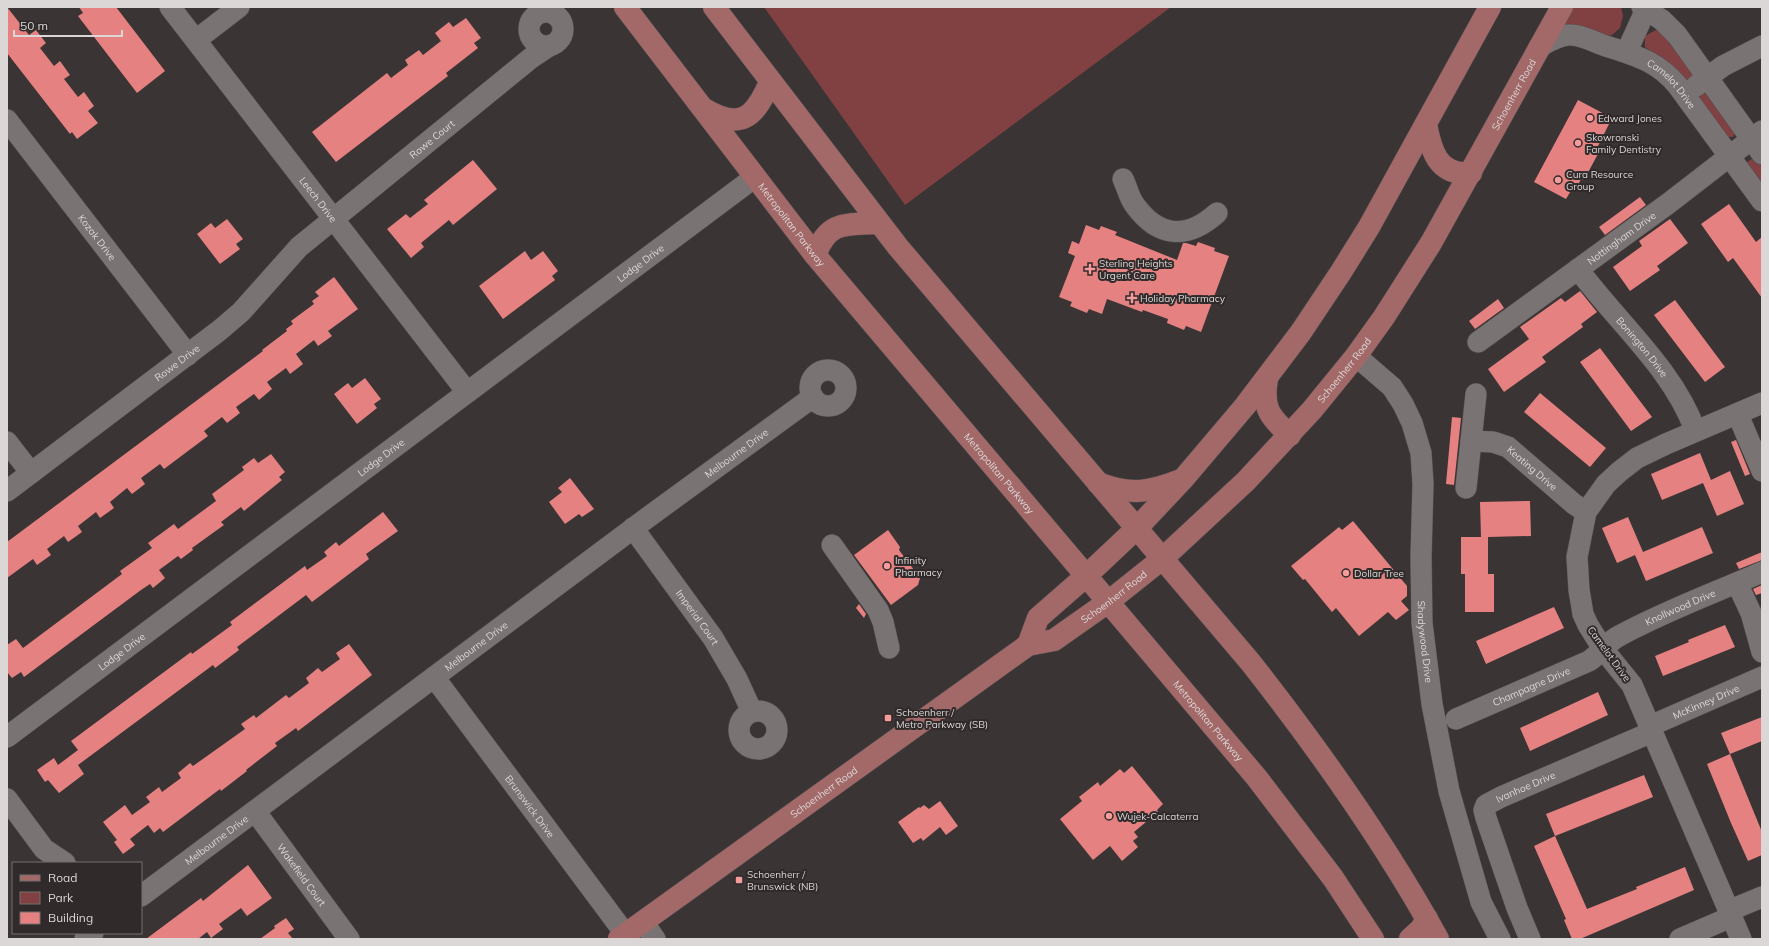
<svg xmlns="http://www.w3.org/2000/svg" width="1769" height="946" font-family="Mulish,sans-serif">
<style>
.green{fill:#814142}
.building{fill:#e68181}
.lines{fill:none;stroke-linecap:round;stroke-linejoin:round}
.minor-casing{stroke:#565050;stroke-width:22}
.major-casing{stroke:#565050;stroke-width:23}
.minor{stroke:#7a7373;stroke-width:21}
.major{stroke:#a36969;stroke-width:22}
.poi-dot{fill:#f59b9a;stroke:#302a2a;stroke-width:1.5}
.labels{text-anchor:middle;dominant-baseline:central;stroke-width:4;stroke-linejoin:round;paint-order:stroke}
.street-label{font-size:10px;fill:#dbd7d6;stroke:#302a2a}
.poi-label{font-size:10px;fill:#dbd7d6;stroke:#302a2a;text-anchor:start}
</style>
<rect width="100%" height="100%" fill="#3b3434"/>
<path class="green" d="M764,7h407l-266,198z
M1572,7h49l2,9 -3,12 -8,7 -4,1 -46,-10z
M1656,30l6,2 31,40 -1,4 -5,4 -42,-33v-11z
M1704,92l3,1 28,40 -2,4h-7l-27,-37 2,-7z
M1753,158c12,5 9,18 9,29l-16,-24z"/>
<path class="building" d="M7,7l22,28 7,-5 10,13 -6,5 14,18 6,-5 10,14 -6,4 14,18 6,-5 10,14 -6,5 10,12 -21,16 -5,-7 -2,2 -63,-81z
M79,7h37l49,64 -28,22 -59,-77 5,-3z
M466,18l15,20 -7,5 4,5 -32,25 2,3 -112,86 -24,-30 75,-59 4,5 17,-13 -3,-5 14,-10 4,5 18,-14 -6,-8 14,-11 4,5z
M1578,100l34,18 -16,32 3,2 -15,28 -3,-1 -6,12 -3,-2 -6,10 -32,-17z
M473,160l24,29 -44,36 -4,-5 -28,23 3,4 -13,11 -24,-29 19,-15 4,4 18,-14 -4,-4z
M1640,197l6,8 -41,30 -6,-8z
M1729,204l27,38 6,-5v61l-29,-40 -5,4 -27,-38z
M227,219l16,20 -7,5 4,5 -20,15 -23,-30 14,-11 4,5z
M1670,219l18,24 -31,23 3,4 -30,21 -17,-24 29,-21 -3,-5z
M1086,225l13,5 2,-4 16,6 -2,3 62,25 6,-17h3l10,3 2,-4 17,6 -1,3 15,5 -28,76 -15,-6 -2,4 -17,-7 1,-4 -25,-9 -1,2 -35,-13 -5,15 -13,-5 -2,4 -17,-7 2,-4 -13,-5 16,-41 -7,-3 4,-12 7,3z
M525,251l6,9 12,-9 15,20 -6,5 3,4 -52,39 -24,-33z
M334,277l24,32 -30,22 4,5 -14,10 -4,-6 -18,14 7,10 -13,10 -4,-6 -19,14 5,7 -13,11 -5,-6 -18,13 4,6 -13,10 -5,-6 -18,14 4,5 -44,33 -4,-5 -19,14 4,6 -13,10 -5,-6 -17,14 4,6 -14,10 -4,-6 -18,14 4,6 -14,10 -4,-6 -17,13 4,6 -14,10 -4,-6 -26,19v-36l256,-191 -1,-1 25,-19 -1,-2 7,-5 -2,-3 23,-17 -2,-3 7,-5 -4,-4z
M1580,291l17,21 -16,12 2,3 -41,30 4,5 -42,30 -16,-23 41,-30 -9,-12 41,-29 4,4z
M1498,299l6,9 -29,21 -6,-8z
M1675,300l50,67 -20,15 -51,-67z
M1600,348l52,69 -21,14 -51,-69z
M365,378l16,21 -7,5 3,4 -20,16 -23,-30 14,-11 4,5z
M1540,393l66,55 -16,19 -66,-55z
M1452,417l9,1 -7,67 -8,-1z
M1736,440l14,34 -5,2 -14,-34z
M1700,453l11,27 19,-9 14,33 -27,12 -14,-33 -41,17 -11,-26z
M271,454l14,18 -6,5 3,3 -38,31 -3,-4 -20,15 3,3 -32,23 1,2 -12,9 -3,-3 -19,14 6,8 -12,10 -3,-4 -9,6 -117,87 -3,-5 -9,6 -5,-6v-27l9,-6 7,9 99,-74 -2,-3 32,-23 -4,-5 26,-19 4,5 38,-28 -4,-7 32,-24 -2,-3 12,-9 4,5z
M570,478l24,31 -12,8 -3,-3 -14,10 -16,-22 13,-10 -4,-4z
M1530,501l1,35 -43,1v37h6v38h-29v-38h-4v-37h20l-1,-35z
M383,512l15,19 -32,23 3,5 -57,43 -6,-7 -69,52 2,3 -24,18 -2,-3 -135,100 6,9 -25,19 -11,-13 -3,2 -8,-12 17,-12 4,7 20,-15 -7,-9 120,-89 1,2 40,-29 -2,-3 75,-56 2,4 20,-14 -3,-4 12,-10 3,4z
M1628,517l15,35 59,-25 11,26 -67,28 -11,-26 -18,8 -15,-35z
M1353,521l54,65v10l-6,5 8,9 -13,10 -8,-8 -29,24 -23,-28 -4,4 -27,-33 -2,1 -12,-14 48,-39 3,3z
M888,530l12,17 -1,3 21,28 -2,7 -27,20 -37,-50z
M1762,552v8l-23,9 -3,-6z
M1762,585v8l-6,2 -3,-6z
M859,604l7,10 -2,4 -8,-10z
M1554,607l10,21 -78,36 -10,-23z
M1725,625l10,22 -72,29 -8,-20 34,-14 -1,-2z
M349,644l23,31 -74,56 -2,-3 -21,15 2,3 -31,24 1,1 -26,20 -1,-2 -57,43 -3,-4 -6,5 -6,-8 -18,14 5,6 -12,9 -9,-12 3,-2 -14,-18 22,-17 7,10 18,-13 -4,-5 13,-10 3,5 19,-14 -3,-5 12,-10 3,3 52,-37 -4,-5 13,-9 2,3 30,-23 3,3 20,-15 -3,-5 12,-10 4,4 18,-13 -4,-6z
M1598,692l10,23 -78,36 -10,-23z
M1762,717v24l-32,13 32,78v23l-14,6 -17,-38 -24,-59 23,-10 -9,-21z
M1132,766l31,38 -6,6 1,2 -24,20 4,5 -5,4 5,6 -16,14 -12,-15 -17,14 -33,-41 22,-18 -3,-4 19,-15 2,4 20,-17 4,4z
M1644,775l9,22 -98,39 32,73 50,-20 -1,-2 49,-20 9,23 -114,49h-8l-8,-19 2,-1 -32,-73 21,-10 -9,-22z
M940,801l18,25 -12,9 -6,-8 -17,14 -2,-3 -8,5 -15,-21 21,-15 1,1 4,-3 5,4z
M248,865l24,33 -25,18 -6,-8 -22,16 4,5 -12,9 -4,-6 -9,7h-52l55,-41 2,3z
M286,918l8,11 -6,4 5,6h-33l15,-11 -1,-2z"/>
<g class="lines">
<g class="minor-casing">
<g id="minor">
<path id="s1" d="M170,7l297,385"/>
<path d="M1642,7l20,13 15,15 85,119"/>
<circle cx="546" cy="29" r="17"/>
<path d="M196,40l43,-33"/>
<path id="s2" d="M1539,47c9,-5 18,-11 29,-12 12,-1 24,6 35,10 30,10 54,15 75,41l84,115"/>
<path d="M1627,51l20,-44"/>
<path d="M1696,86l27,-20 39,-20"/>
<path id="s3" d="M7,120l181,235"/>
<path d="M1123,179c4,8 6,18 11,25 24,34 53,36 83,9"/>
<path id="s4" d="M1578,269c39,53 95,100 117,161"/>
<path id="s5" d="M1478,342l191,-139 93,-72"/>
<path id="s6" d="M1356,356l36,31 11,17 9,19 9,30 2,31 -2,73 1,66 10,81 17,87 32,111 19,37"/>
<circle cx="828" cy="388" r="18"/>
<path d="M1738,415l24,56"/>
<path id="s7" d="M1471,441l22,1 15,5 66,57 12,8"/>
<path d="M7,442l24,31"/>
<path d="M1466,488l10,-94"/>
<path id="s8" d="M7,491l213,-161 21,-18 58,-65 232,-189 18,-12"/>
<path id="s9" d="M633,528l80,110 24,41 15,33"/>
<path d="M832,545l46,65 5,12 6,26"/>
<path d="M1737,583l14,30 11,39"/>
<path id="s10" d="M434,677l195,262"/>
<circle cx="758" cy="730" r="19"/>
<path id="s11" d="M1456,719l133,-58c11,-7 18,-19 30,-25 46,-25 95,-43 143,-64"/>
<path id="s12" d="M1650,726l112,-49"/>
<path id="s13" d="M7,737l748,-560"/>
<path d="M7,799l37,50 21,14"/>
<path id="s14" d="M255,811l94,128"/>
<path id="s15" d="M141,896l506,-378 166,-121"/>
<path d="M1728,911l34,-14"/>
<path d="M643,922l12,17"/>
<path d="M85,939l8,-6"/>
<path id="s16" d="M1530,939l-13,-31 -31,-90 -2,-8 2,-5 15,-8 151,-65"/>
<path d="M1680,939l51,-22"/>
<path d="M1741,939l-109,-254 -29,-36 -15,-24 -5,-11 -4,-24 -2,-33 9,-45 20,-28 13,-12 18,-14 29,-14 96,-41"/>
</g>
</g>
<g class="major-casing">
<g id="major">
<path id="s17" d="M625,7l190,248 442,523 76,100 40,61"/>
<path d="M714,7l184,240 353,416c69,88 133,178 187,276"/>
<path d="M704,109c37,22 51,8 66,-27"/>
<path d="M1426,124c5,27 12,52 45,49"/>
<path d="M815,255c14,-35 30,-30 63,-32"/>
<path d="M1267,379c-5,28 2,38 23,56"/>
<path d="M1098,483c32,13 52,9 83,-3"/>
<path d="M1028,645l10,-27 48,-42 51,-48 47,-50 61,-72 56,-74 40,-60 28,-45 121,-220"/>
<path id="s18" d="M619,939l409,-294 26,-5 54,-38 54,-43 84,-78 66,-71 44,-54 28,-39 47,-74 131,-236"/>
<path d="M1410,939l11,-10 6,-10"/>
</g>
</g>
<use href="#minor" class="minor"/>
<use href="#major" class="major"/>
</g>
<g class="poi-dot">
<circle cx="1590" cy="118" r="4"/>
<circle cx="1578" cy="143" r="4"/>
<circle cx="1558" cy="180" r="4"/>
<path d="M1088 263h4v4h4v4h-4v4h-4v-4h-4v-4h4z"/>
<path d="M1130 292h4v4h4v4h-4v4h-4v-4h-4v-4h4z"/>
<circle cx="887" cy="566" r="4"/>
<circle cx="1346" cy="573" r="4"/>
<rect x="884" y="714" width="8" height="8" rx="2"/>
<circle cx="1109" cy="816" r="4"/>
<rect x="735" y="876" width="8" height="8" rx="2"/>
</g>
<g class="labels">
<g class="street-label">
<text stroke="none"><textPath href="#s2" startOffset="149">Camelot Drive</textPath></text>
<text stroke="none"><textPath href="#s18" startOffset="1252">Schoenherr Road</textPath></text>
<text stroke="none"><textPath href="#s8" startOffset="553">Rowe Court</textPath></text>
<text stroke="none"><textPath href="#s1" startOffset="243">Leech Drive</textPath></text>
<text stroke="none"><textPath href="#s17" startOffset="274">Metropolitan Parkway</textPath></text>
<text stroke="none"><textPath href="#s3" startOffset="148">Kozak Drive</textPath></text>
<text stroke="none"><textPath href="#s5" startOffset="177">Nottingham Drive</textPath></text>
<text stroke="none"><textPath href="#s13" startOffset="791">Lodge Drive</textPath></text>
<text stroke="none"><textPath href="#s4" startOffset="101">Bonington Drive</textPath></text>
<text stroke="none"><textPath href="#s8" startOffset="213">Rowe Drive</textPath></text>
<text stroke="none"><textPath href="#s18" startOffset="928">Schoenherr Road</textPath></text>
<text stroke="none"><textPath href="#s15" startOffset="742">Melbourne Drive</textPath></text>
<text stroke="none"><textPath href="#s13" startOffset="467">Lodge Drive</textPath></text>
<text stroke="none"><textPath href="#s7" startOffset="70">Keating Drive</textPath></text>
<text stroke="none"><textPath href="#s17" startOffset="598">Metropolitan Parkway</textPath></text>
<text stroke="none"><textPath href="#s18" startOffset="604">Schoenherr Road</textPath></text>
<text stroke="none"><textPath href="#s11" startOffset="252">Knollwood Drive</textPath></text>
<text stroke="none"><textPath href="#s9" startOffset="110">Imperial Court</textPath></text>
<text stroke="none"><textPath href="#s6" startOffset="309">Shadywood Drive</textPath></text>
<text stroke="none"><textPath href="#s15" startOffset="418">Melbourne Drive</textPath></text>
<text stroke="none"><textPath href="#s13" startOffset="143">Lodge Drive</textPath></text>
<text transform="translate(1609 654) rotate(54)">Camelot Drive</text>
<text stroke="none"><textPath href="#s11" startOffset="82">Champagne Drive</textPath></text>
<text stroke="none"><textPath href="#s12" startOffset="61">McKinney Drive</textPath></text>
<text stroke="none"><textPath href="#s17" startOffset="922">Metropolitan Parkway</textPath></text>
<text stroke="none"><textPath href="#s16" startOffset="186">Ivanhoe Drive</textPath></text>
<text stroke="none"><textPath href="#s18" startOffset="252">Schoenherr Road</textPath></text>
<text stroke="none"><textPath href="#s10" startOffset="161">Brunswick Drive</textPath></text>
<text stroke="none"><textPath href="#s15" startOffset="94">Melbourne Drive</textPath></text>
<text stroke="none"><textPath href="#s14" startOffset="79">Wakefield Court</textPath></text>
</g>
<g class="poi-label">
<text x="1598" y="118">Edward Jones</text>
<text x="1586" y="137">Skowronski<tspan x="1586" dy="12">Family Dentistry</tspan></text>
<text x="1566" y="174">Cura Resource<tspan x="1566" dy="12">Group</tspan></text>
<text x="1099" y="263">Sterling Heights<tspan x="1099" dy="12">Urgent Care</tspan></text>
<text x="1140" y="298">Holiday Pharmacy</text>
<text x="895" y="560">Infinity<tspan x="895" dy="12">Pharmacy</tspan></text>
<text x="1354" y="573">Dollar Tree</text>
<text x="896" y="712">Schoenherr /<tspan x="896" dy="12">Metro Parkway (SB)</tspan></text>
<text x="1117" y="816">Wujek-Calcaterra</text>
<text x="747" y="874">Schoenherr /<tspan x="747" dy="12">Brunswick (NB)</tspan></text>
</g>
</g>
<rect width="1769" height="946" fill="none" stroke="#dbd7d6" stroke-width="16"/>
<rect x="12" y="862" width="130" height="72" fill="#302a2a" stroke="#746f6f"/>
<rect x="20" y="875" width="20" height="6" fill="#a36969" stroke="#746f6f"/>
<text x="48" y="882" font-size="12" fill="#dbd7d6">Road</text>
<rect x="20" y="892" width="20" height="12" fill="#814142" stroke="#746f6f"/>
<text x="48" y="902" font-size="12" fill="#dbd7d6">Park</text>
<rect x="20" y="912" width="20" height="12" fill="#e68181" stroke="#746f6f"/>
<text x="48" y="922" font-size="12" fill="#dbd7d6">Building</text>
<path d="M14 30v6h108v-6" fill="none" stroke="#dbd7d6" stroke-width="2"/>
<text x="20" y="30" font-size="12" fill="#dbd7d6" stroke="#302a2a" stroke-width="3" paint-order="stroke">50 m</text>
</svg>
